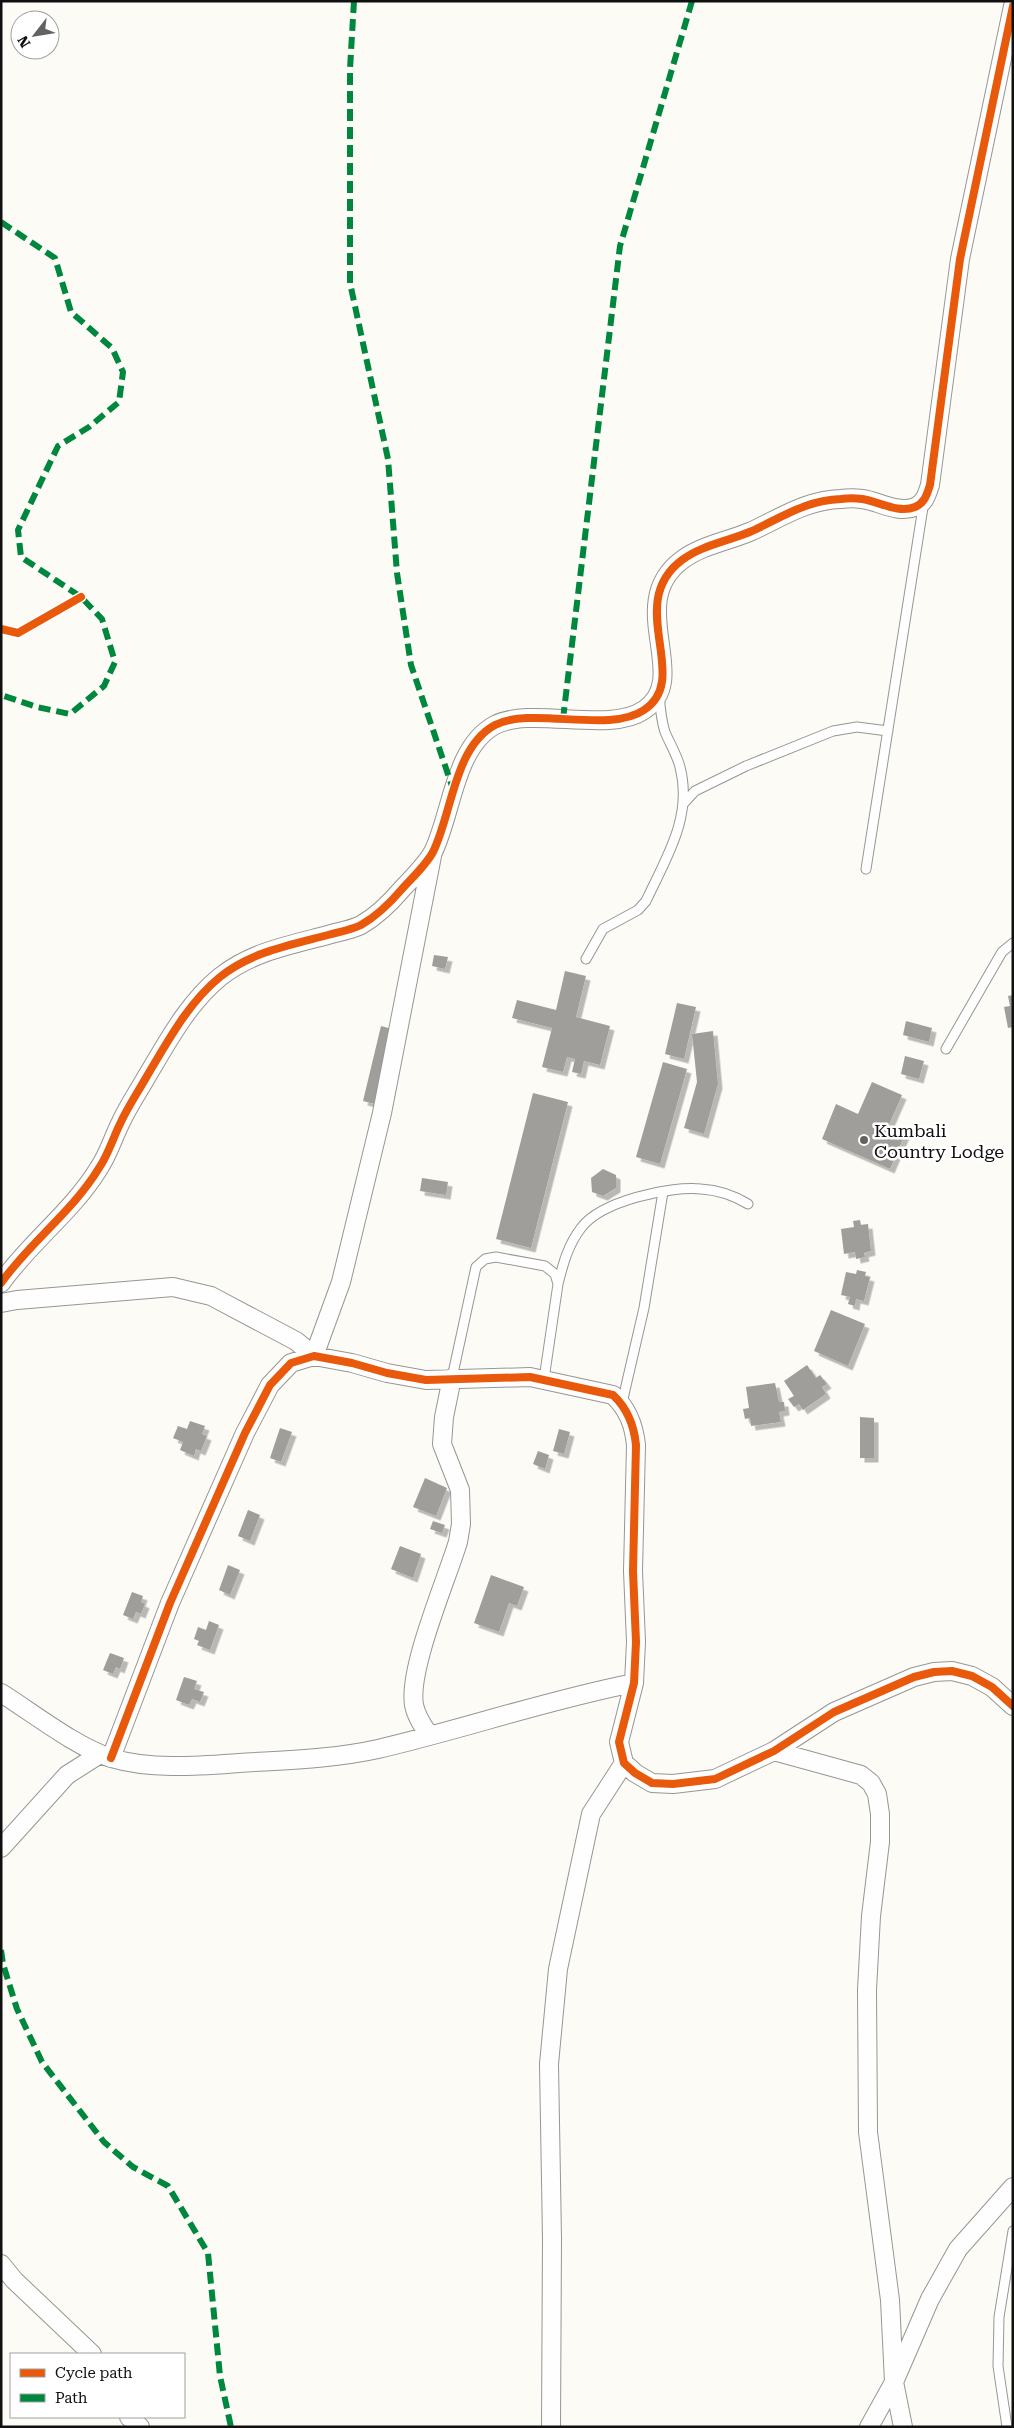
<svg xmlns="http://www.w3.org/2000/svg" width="1014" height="2428" font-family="'Roboto Serif',serif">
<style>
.building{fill:#a09e9b;filter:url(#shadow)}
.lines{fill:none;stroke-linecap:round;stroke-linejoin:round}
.service-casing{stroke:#969694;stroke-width:11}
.minor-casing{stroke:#969694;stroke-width:20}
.service{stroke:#fffefe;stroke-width:9}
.minor{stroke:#fffefe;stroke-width:18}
.quiet{stroke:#00873e;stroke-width:6;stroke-dasharray:12 6;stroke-linecap:butt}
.cycleway-casing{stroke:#fff;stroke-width:11}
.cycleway{stroke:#e8590c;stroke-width:8}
.poi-dot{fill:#636260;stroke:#fff;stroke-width:2}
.labels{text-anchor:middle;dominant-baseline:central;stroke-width:5;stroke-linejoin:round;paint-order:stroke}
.poi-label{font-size:18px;fill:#101010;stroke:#fff;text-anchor:start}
</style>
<defs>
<filter id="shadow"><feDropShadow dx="4.5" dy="4.5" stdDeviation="0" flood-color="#0004"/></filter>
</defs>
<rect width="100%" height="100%" fill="#fcfbf6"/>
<path class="building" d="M434,955l14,2 -3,12 -13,-3z
M565,971l21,5 -10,41 34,9 -10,39 -16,-4 -3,13 -9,-2 3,-13 -8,-2 -4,15 -21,-5 10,-39 -40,-10 5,-18 39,10z
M1013,995v32l-5,1 -4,-21 6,-1 -2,-10z
M677,1003l19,4 -12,52 -19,-5z
M906,1021l26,7 -3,14 -26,-7z
M381,1026l15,4 -17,75 -16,-4z
M713,1031l5,53 -14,50 -20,-6 13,-46 -5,-48z
M905,1056l19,5 -5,18 -18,-5z
M663,1062l24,7 -27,95 -24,-7z
M872,1082l30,13 -14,32 17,7 -15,35 -68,-30 14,-35 22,10z
M533,1093l35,9 -37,146 -35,-9z
M603,1169l13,6v13l-13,8 -11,-4 -1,-14z
M422,1178l26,4 -2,13 -26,-4z
M860,1220l1,5 7,-1 3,27 -7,2 1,4 -9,2 -1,-7 -11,2 -3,-25 13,-2 -1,-6z
M857,1270l9,2 -1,4 5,1 -6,24 -8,-2 -1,7 -7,-2 2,-7 -9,-2 5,-23 10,2z
M831,1310l34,14 -17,42 -34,-15z
M807,1365l9,13 4,-3 7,9 -5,3 4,7 -23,16 -4,-6 -5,3 -6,-8 6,-3 -10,-15z
M775,1383l4,19h5l1,9 -6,1 2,10 -30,4 -1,-8 -5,1 -2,-10 6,-1 -3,-21z
M860,1417l14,1v40h-14z
M190,1421l15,5 -3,8 5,2 -6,15 -5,-2 -2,7 -14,-6 3,-8 -10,-4 5,-12 9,3z
M280,1428l12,4 -11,30 -11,-4z
M559,1429l11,3 -6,22 -11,-3z
M538,1451l11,4 -4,14 -12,-5z
M425,1478l22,10 -11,28 -23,-9z
M248,1510l12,5 -10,26 -12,-5z
M433,1521l12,4 -3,8 -12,-4z
M400,1546l21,8 -8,24 -22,-9z
M228,1565l12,5 -10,25 -11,-5z
M491,1575l33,12 -7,19 -8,-3 -10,29 -25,-9z
M132,1592l11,4 -2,6 4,2 -4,10 -5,-2 -3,7 -10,-4z
M209,1621l10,4 -9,25 -13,-5 2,-4 -5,-2 4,-12 8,3z
M110,1653l14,5 -4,11 -4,-2 -3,7 -10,-4z
M184,1677l13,4 -3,8 10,3 -4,10 -8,-3 -3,6 -13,-5z"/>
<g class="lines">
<g class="service-casing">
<path id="service" d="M684,803l11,-12 51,-25 87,-35 24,-4 31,4
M866,869l58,-368
M586,959l17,-30 35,-19 8,-9c20,-43 47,-84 34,-134 -3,-12 -10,-23 -15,-35 -4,-12 -5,-25 -6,-38
M946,1049l56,-97 11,-9
M558,1284c5,-20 10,-39 23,-56 20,-27 88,-42 120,-39 18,1 32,6 47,15
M452,1378l24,-111 9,-8 11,-2 49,9 10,8 3,10 -14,95
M622,1403l22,-95 19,-116
M1007,2427l-9,-61 1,-49 14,-86"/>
</g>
<g class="minor-casing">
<path id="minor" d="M1,1283c29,-41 72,-72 98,-115 9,-13 14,-30 21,-44 7,-16 18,-32 27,-48 21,-35 41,-73 73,-99 31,-25 70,-32 108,-42 10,-3 23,-5 33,-10 16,-9 29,-22 41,-36 10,-11 24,-24 31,-37 19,-38 21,-105 62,-127 37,-19 114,9 149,-15 49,-32 -21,-106 38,-150 20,-15 47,-19 70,-29 30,-14 55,-31 89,-32 7,-1 14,-1 21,0 16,2 36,15 53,8 10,-4 12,-13 15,-22l30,-226 53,-253
M1,1303l16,-3 156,-13 38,9 85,45 18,15 27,-74 41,-169 50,-257
M1,1693c32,20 75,54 110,65 41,12 86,8 128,5 46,-3 94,-4 139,-14 86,-20 169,-49 256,-66
M429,1735c-6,-9 -13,-19 -15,-30 -6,-36 32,-124 44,-163l3,-18 -1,-34 -18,-46 2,-27 8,-39
M774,1751l87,24 10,8 6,11 3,20v28l-9,74 -4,74 1,142 22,168 4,82 9,45
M111,1758l59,-155 75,-170 25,-48 21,-22 23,-7 38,7 35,10 39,7 104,-3 83,18c15,14 21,30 23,50l-3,126 3,71 -2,41 -15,59 5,21 11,10 17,10 21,1 42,-5 59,-28 60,-39 80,-35 20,-5 18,-1 20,5 20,11 21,19
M1,1848l66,-73 33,-21
M1,2264l13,16 78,74
M129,2417l11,10
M551,2427l1,-188 -3,-175 9,-95 33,-155 33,-51
M869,2427l25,-45 36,-83 28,-50 55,-62"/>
</g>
<use href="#service" class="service"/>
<use href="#minor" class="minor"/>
<path class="quiet" d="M354,1l-4,68v214l38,176 9,114 14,92 42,124
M1,222l54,36 16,54 41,36 11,24 -4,30 -30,25 -31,19 -40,84 3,27 60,40 21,22 13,43 -11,24 -34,28 -33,-7 -36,-12
M563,719l57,-473 72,-245
M1,1950l2,14 14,45 25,53 62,80 29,25 35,19 40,67 12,123 11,51"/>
<g class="cycleway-casing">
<path id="cycleway" d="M1,629l17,4 63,-36
M1,1283c29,-41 72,-72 98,-115 9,-13 14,-30 21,-44 7,-16 18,-32 27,-48 21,-35 41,-73 73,-99 31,-25 70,-32 108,-42 10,-3 23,-5 33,-10 16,-9 29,-22 41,-36 10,-11 24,-24 31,-37 19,-38 21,-105 62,-127 37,-19 114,9 149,-15 49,-32 -21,-106 38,-150 20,-15 47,-19 70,-29 30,-14 55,-31 89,-32 7,-1 14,-1 21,0 16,2 36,15 53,8 10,-4 12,-13 15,-22l30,-226 53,-253
M111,1758l59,-155 75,-170 25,-48 21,-22 23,-7 38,7 35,10 39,7 104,-3 83,18c15,14 21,30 23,50l-3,126 3,71 -2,41 -15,59 5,21 11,10 17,10 21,1 42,-5 59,-28 60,-39 80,-35 20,-5 18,-1 20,5 20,11 21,19"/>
</g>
<use href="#cycleway" class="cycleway"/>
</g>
<circle class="poi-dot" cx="864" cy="1140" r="5"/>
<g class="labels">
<g class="poi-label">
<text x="874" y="1130">Kumbali<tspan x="874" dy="21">Country Lodge</tspan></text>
</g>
</g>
<rect width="1014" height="2428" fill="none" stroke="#101010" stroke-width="5"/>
<rect x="10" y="2353" width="175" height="65" fill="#ffffff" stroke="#9f9f9f"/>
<rect x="20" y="2369" width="25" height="8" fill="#e8590c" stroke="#9f9f9f"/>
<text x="55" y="2378" font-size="15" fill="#101010">Cycle path</text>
<rect x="20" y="2394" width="25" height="8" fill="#00873e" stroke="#9f9f9f"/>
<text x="55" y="2403" font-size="15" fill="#101010">Path</text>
<g transform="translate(35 35) rotate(239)"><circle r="24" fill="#ffffff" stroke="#9f9f9f"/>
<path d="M0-4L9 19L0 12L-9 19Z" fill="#636260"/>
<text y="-8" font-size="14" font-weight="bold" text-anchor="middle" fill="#101010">N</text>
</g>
</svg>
